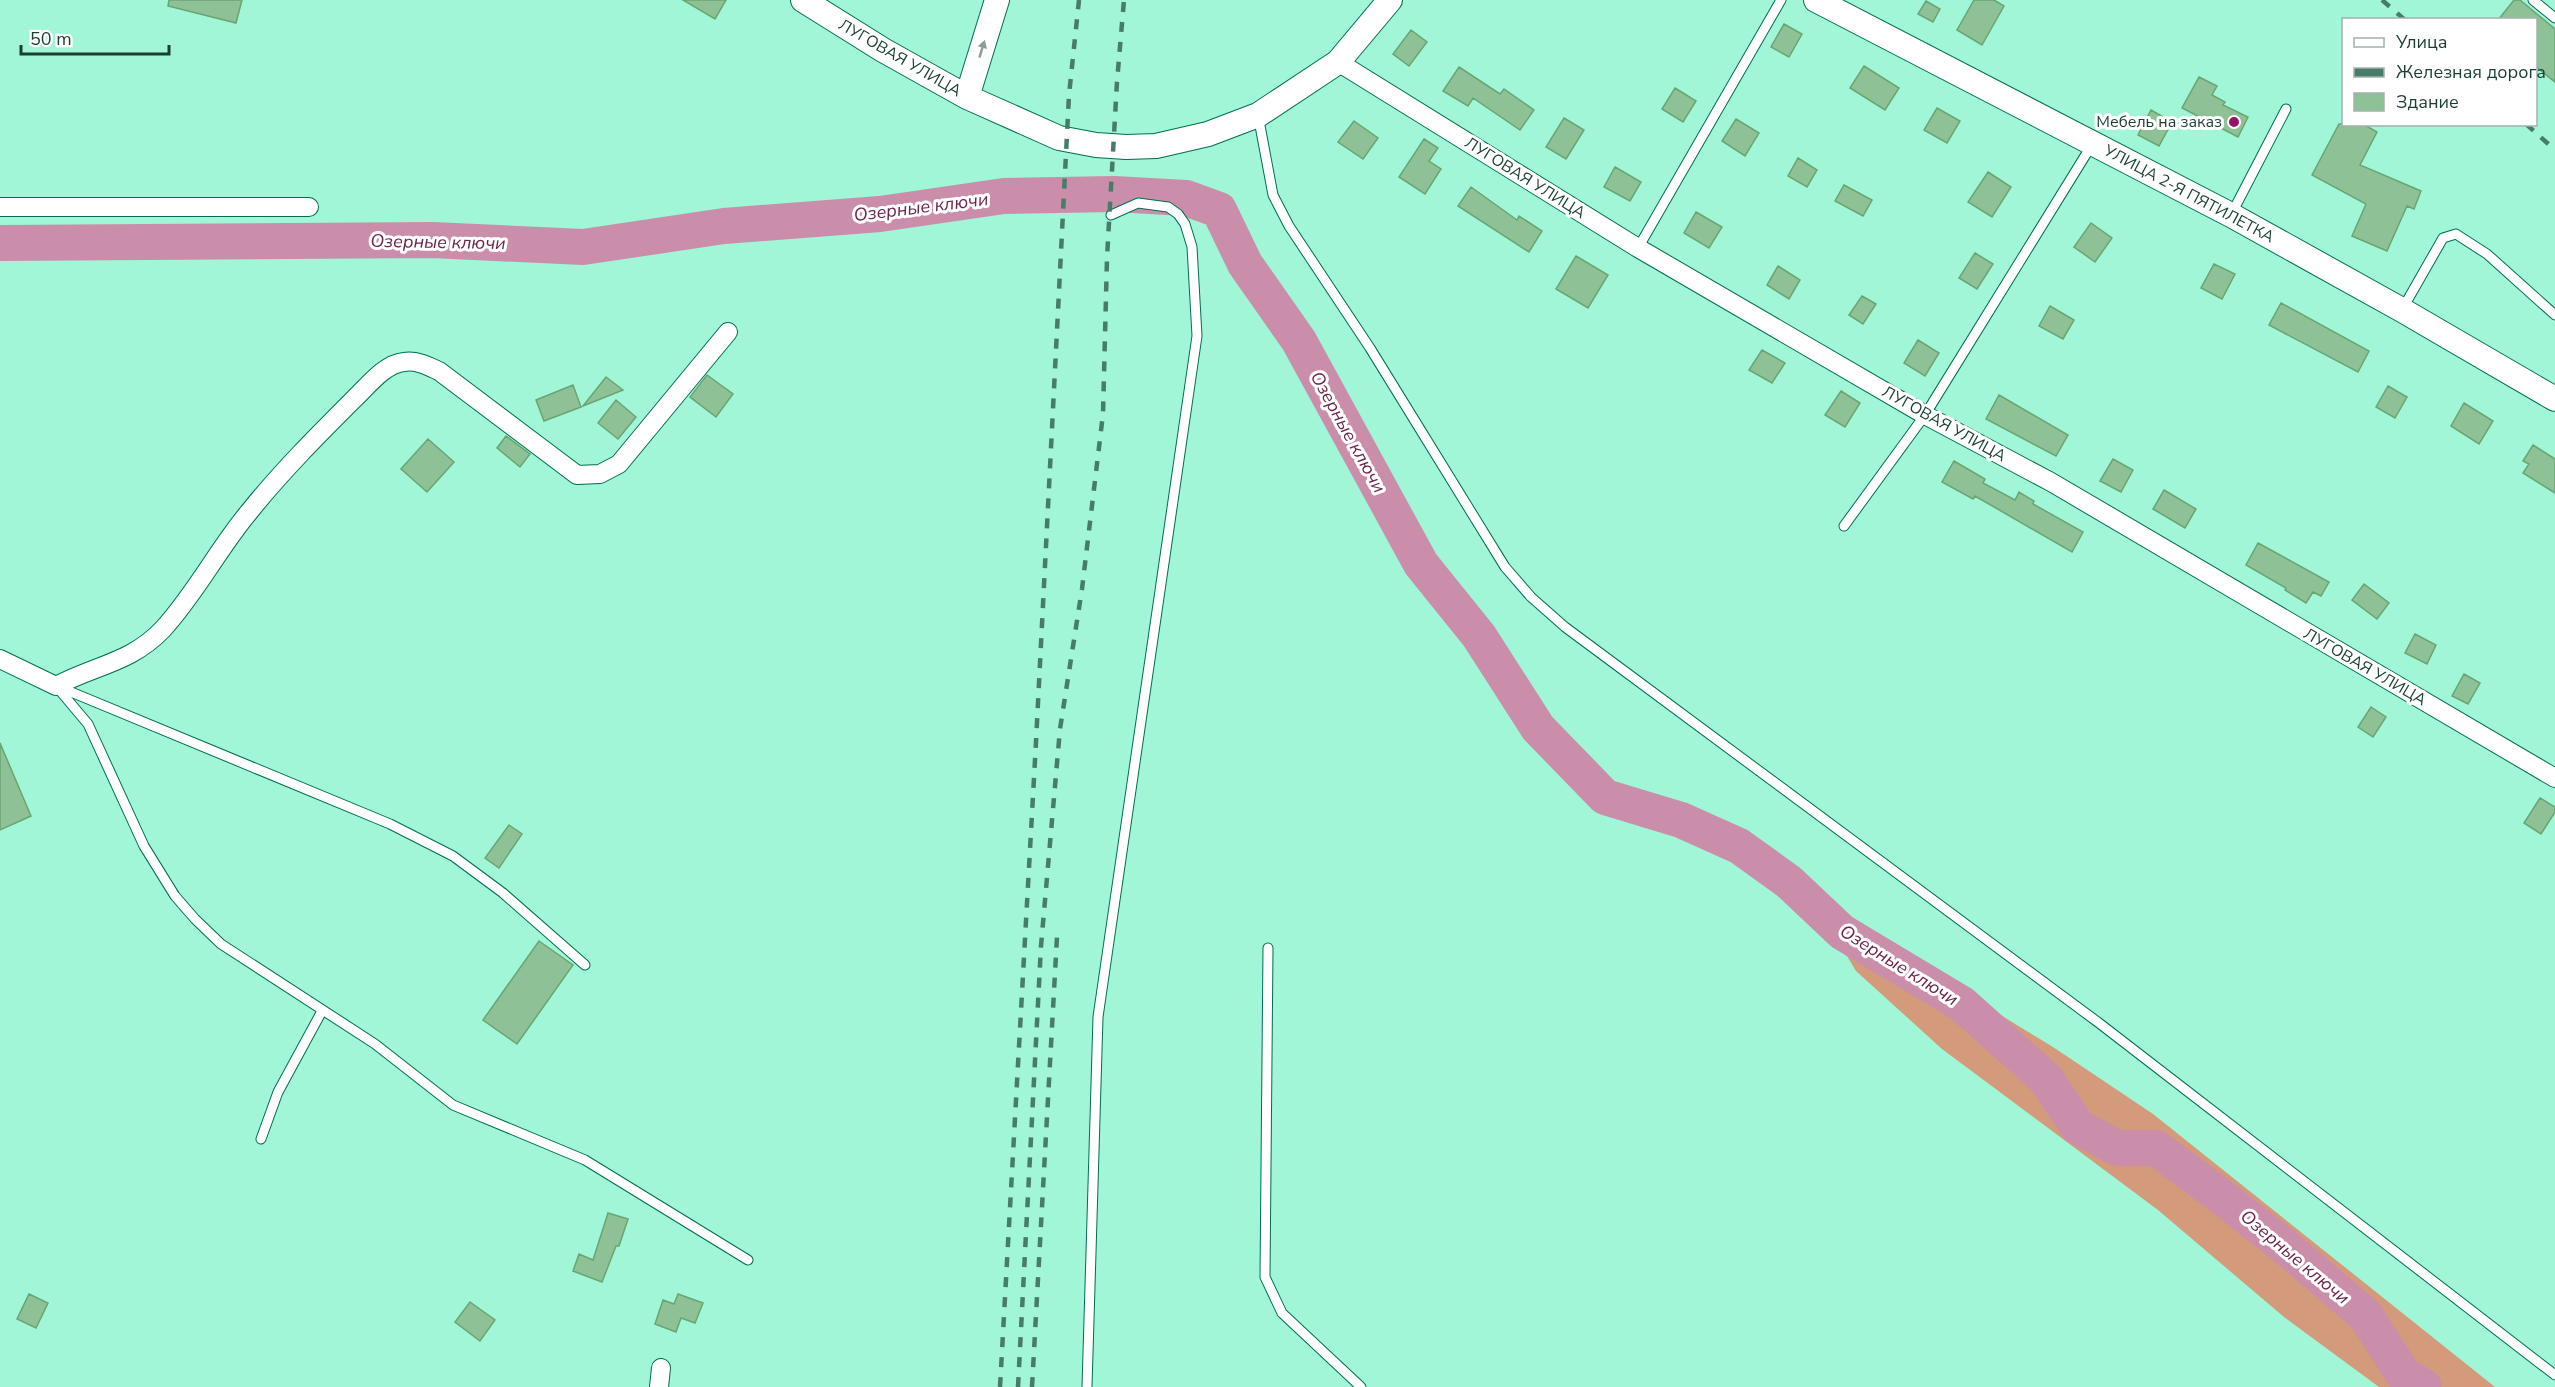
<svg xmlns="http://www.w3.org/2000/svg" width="2555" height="1387" font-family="'Nunito Sans',sans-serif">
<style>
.forest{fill:#d39a7c}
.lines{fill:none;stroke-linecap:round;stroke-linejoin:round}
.river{stroke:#ca8eab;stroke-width:36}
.building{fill:#8ec196;stroke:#69a573;stroke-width:1.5}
.service-casing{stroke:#006d52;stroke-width:11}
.minor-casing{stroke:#006d52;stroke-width:20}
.secondary-casing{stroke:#006d52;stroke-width:26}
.service{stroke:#fff;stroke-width:9}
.minor{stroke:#fff;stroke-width:18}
.secondary{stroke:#fff;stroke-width:24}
.rail{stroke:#477c69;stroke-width:4.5;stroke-dasharray:10 10;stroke-linecap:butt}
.oneway{fill:#8c9e98}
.poi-dot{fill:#981267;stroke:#fff;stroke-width:2}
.labels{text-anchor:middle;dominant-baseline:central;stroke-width:6;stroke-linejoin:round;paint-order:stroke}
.street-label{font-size:16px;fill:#1a3e32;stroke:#fff}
.poi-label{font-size:16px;fill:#1a3e32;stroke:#fff;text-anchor:end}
.water-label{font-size:18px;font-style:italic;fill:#6b244c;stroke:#fff}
</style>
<rect width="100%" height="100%" fill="#a0f6d6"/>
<path class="forest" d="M1863,931l190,116 100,67 342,273h-116l-95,-70 -126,-107 -216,-161 -86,-78 -15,-25 7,-14z"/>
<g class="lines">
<path class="river" d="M0,243l432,-3 151,7 141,-21 156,-12 124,-18 110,-2 72,4 33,12 26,54 54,77 122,223 58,72 59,92 67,69 76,23 58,26 50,36 53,50 120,72 84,75 32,48 39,21h39l62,46 65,51 82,70 38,59 21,13"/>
</g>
<path class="building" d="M169,0h73l-6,23 -68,-17z
M683,0h43l-11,19z
M1974,0h20l10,6 -22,39 -25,-15z
M2514,0h6l35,29v53l-20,-16v-46h-37z
M1926,1l14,8 -7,13 -15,-8z
M1784,24l18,10 -13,23 -18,-10z
M1411,30l16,12 -18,24 -16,-12z
M1864,66l35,22 -14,22 -35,-22z
M1459,67l41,27 4,-5 30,21 -14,20 -47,-32 -5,8 -25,-15z
M2199,77l18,9 -5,9 13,7 -2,3 25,12 -10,20 -56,-29z
M1675,88l21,13 -13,21 -21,-13z
M1937,108l23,13 -13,22 -23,-13z
M2151,110l21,12 -13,24 -21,-11z
M1564,118l20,12 -18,29 -20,-12z
M1736,119l23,14 -14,23 -23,-15z
M1354,121l24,17 -15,21 -25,-17z
M2339,124h24l14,8 -17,33 61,26 -7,18 -7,-3 -20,45 -35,-15 14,-32 -54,-29z
M1424,139l14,9 -9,13 12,8 -16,25 -26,-17z
M1798,158l19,12 -10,17 -19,-11z
M1615,167l26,15 -11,19 -26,-14z
M1988,172l23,15 -19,30 -24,-15z
M1844,185l28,15 -9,16 -28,-15z
M1471,187l46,33 2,-4 23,15 -13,21 -71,-46z
M1696,212l26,15 -13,21 -25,-15z
M2091,223l21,15 -17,24 -21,-15z
M1975,253l18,11 -16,25 -18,-11z
M1576,256l32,19 -20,33 -32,-19z
M2214,264l21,10 -13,25 -21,-11z
M1778,266l22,14 -11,19 -22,-14z
M1862,296l14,8 -13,20 -14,-9z
M2281,303l88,48 -11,21 -89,-47z
M2050,306l24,14 -11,19 -24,-13z
M1918,340l21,13 -14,23 -21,-13z
M1762,350l23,13 -13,20 -23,-13z
M707,375l26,19 -17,23 -26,-20z
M606,377l17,13 -40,16z
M573,385l8,22 -37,14 -8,-21z
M2388,386l19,11 -12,21 -19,-11z
M1841,391l19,12 -15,24 -20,-12z
M1999,395l69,40 -12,21 -70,-37z
M616,400l20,17 -18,22 -20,-16z
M2464,403l29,18 -14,23 -28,-18z
M506,436l24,18 -10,13 -23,-19z
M428,439l26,23 -27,30 -26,-23z
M2533,445l22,14v34l-32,-20 6,-9 -6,-3z
M2113,459l20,11 -12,22 -21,-11z
M1954,461l31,18 -2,4 32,17 4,-8 15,9 -1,3 50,28 -11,20 -97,-56 -2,3 -31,-17z
M2164,490l32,19 -11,19 -32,-19z
M2258,543l71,39 -8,14 -8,-4 -7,11 -21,-13 1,-2 -40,-23z
M2364,584l25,19 -12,16 -25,-19z
M2415,634l21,11 -9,19 -22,-11z
M2464,674l16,9 -12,21 -16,-8z
M2371,707l15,10 -13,20 -15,-10z
M0,743l31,73 -31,14z
M2540,798l15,9v5l-14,22 -17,-11z
M509,825l13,9 -23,34 -14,-10z
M539,941l34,24 -56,79 -34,-24z
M608,1213l20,6 -9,27h-3l-14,36 -29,-11 6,-17 14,6z
M29,1294l19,9 -12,25 -19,-9z
M678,1294l25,9 -8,20 -14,-5 -5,14 -21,-8 8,-24 11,4z
M470,1302l25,18 -15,21 -25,-19z"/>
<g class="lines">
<g class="service-casing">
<path id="service" d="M2533,0l22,18
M1258,115l15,80 16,31 81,122 135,219 26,30 34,30 534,396 456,352
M2232,213l54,-104
M1638,248l143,-248
M2403,308l40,-70 13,-4 31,20 68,61
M1844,526l81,-111 168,-272
M56,686l32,38 56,122 31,50 20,23 26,25 154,100 78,61 132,55 163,100
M59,687l331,137 63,32 50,37 82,72
M1268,948l-3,329 17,36 79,74
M261,1139l17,-47 44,-81
M1087,1387l11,-370 99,-681 -5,-89 -7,-23 -7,-10 -10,-7 -30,-4 -27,12"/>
</g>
<g class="minor-casing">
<path id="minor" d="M1338,62l300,186 287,167 126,67 504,296
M0,207h309
M0,659l56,27c39,-21 75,-23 107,-57 33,-36 55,-80 86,-117 32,-40 69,-77 105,-113 14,-13 30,-35 50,-37 13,-2 24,4 35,9l138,104 23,-1 19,-10 109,-132
M659,1387l2,-19"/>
</g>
<g class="secondary-casing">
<path id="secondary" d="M803,0l80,50 84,47 92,41 37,7 30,2 30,-1 52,-12 50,-19 80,-53 52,-62
M1816,0l415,215 171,95 153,89
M967,97l30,-97"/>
</g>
<use href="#service" class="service"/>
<use href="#minor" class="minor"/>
<use href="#secondary" class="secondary"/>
<path class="rail" d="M2382,0l23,20
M2526,124l29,26
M1000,1387l36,-645 33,-647 10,-95
M1018,1387l23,-441 19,-217 22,-140 21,-175 4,-156 10,-176 7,-82
M1032,1387l25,-450"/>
</g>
<defs><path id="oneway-solid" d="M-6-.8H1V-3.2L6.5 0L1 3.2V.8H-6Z" transform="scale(1.5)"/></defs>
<use class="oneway" href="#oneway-solid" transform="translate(982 49) rotate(-73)"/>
<circle class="poi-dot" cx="2234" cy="122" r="6"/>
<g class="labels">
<g class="street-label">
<text transform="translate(900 58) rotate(30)">ЛУГОВАЯ УЛИЦА</text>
<text transform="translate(1525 178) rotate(32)">ЛУГОВАЯ УЛИЦА</text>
<text transform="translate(2189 194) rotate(28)">УЛИЦА 2-Я ПЯТИЛЕТКА</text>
<text transform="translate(1944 424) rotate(29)">ЛУГОВАЯ УЛИЦА</text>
<text transform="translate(2365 667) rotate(30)">ЛУГОВАЯ УЛИЦА</text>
</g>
<g class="poi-label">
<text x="2222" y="122">Мебель на заказ</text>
</g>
<g class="water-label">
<text transform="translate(921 207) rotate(-7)">Озерные ключи</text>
<text transform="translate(438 242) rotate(1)">Озерные ключи</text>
<text transform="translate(1348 432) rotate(61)">Озерные ключи</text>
<text transform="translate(1899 965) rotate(32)">Озерные ключи</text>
<text transform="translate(2295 1257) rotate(40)">Озерные ключи</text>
</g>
</g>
<rect x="2342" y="18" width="195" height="108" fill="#ffffff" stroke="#a3b2ad" stroke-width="1.5"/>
<rect x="2354" y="38" width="30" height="9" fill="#ffffff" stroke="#a3b2ad" stroke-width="1.5"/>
<text x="2396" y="48" font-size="18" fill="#1a3e32">Улица</text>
<rect x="2354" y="68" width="30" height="9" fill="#477c69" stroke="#a3b2ad" stroke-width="1.5"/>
<text x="2396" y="78" font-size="18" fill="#1a3e32">Железная дорога</text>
<rect x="2354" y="93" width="30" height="18" fill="#8ec196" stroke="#a3b2ad" stroke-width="1.5"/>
<text x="2396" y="108" font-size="18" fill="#1a3e32">Здание</text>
<path d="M21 45v9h148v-9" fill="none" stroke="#1a3e32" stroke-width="3"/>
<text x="30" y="45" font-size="18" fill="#1a3e32" stroke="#ffffff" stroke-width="4.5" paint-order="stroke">50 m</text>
</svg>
